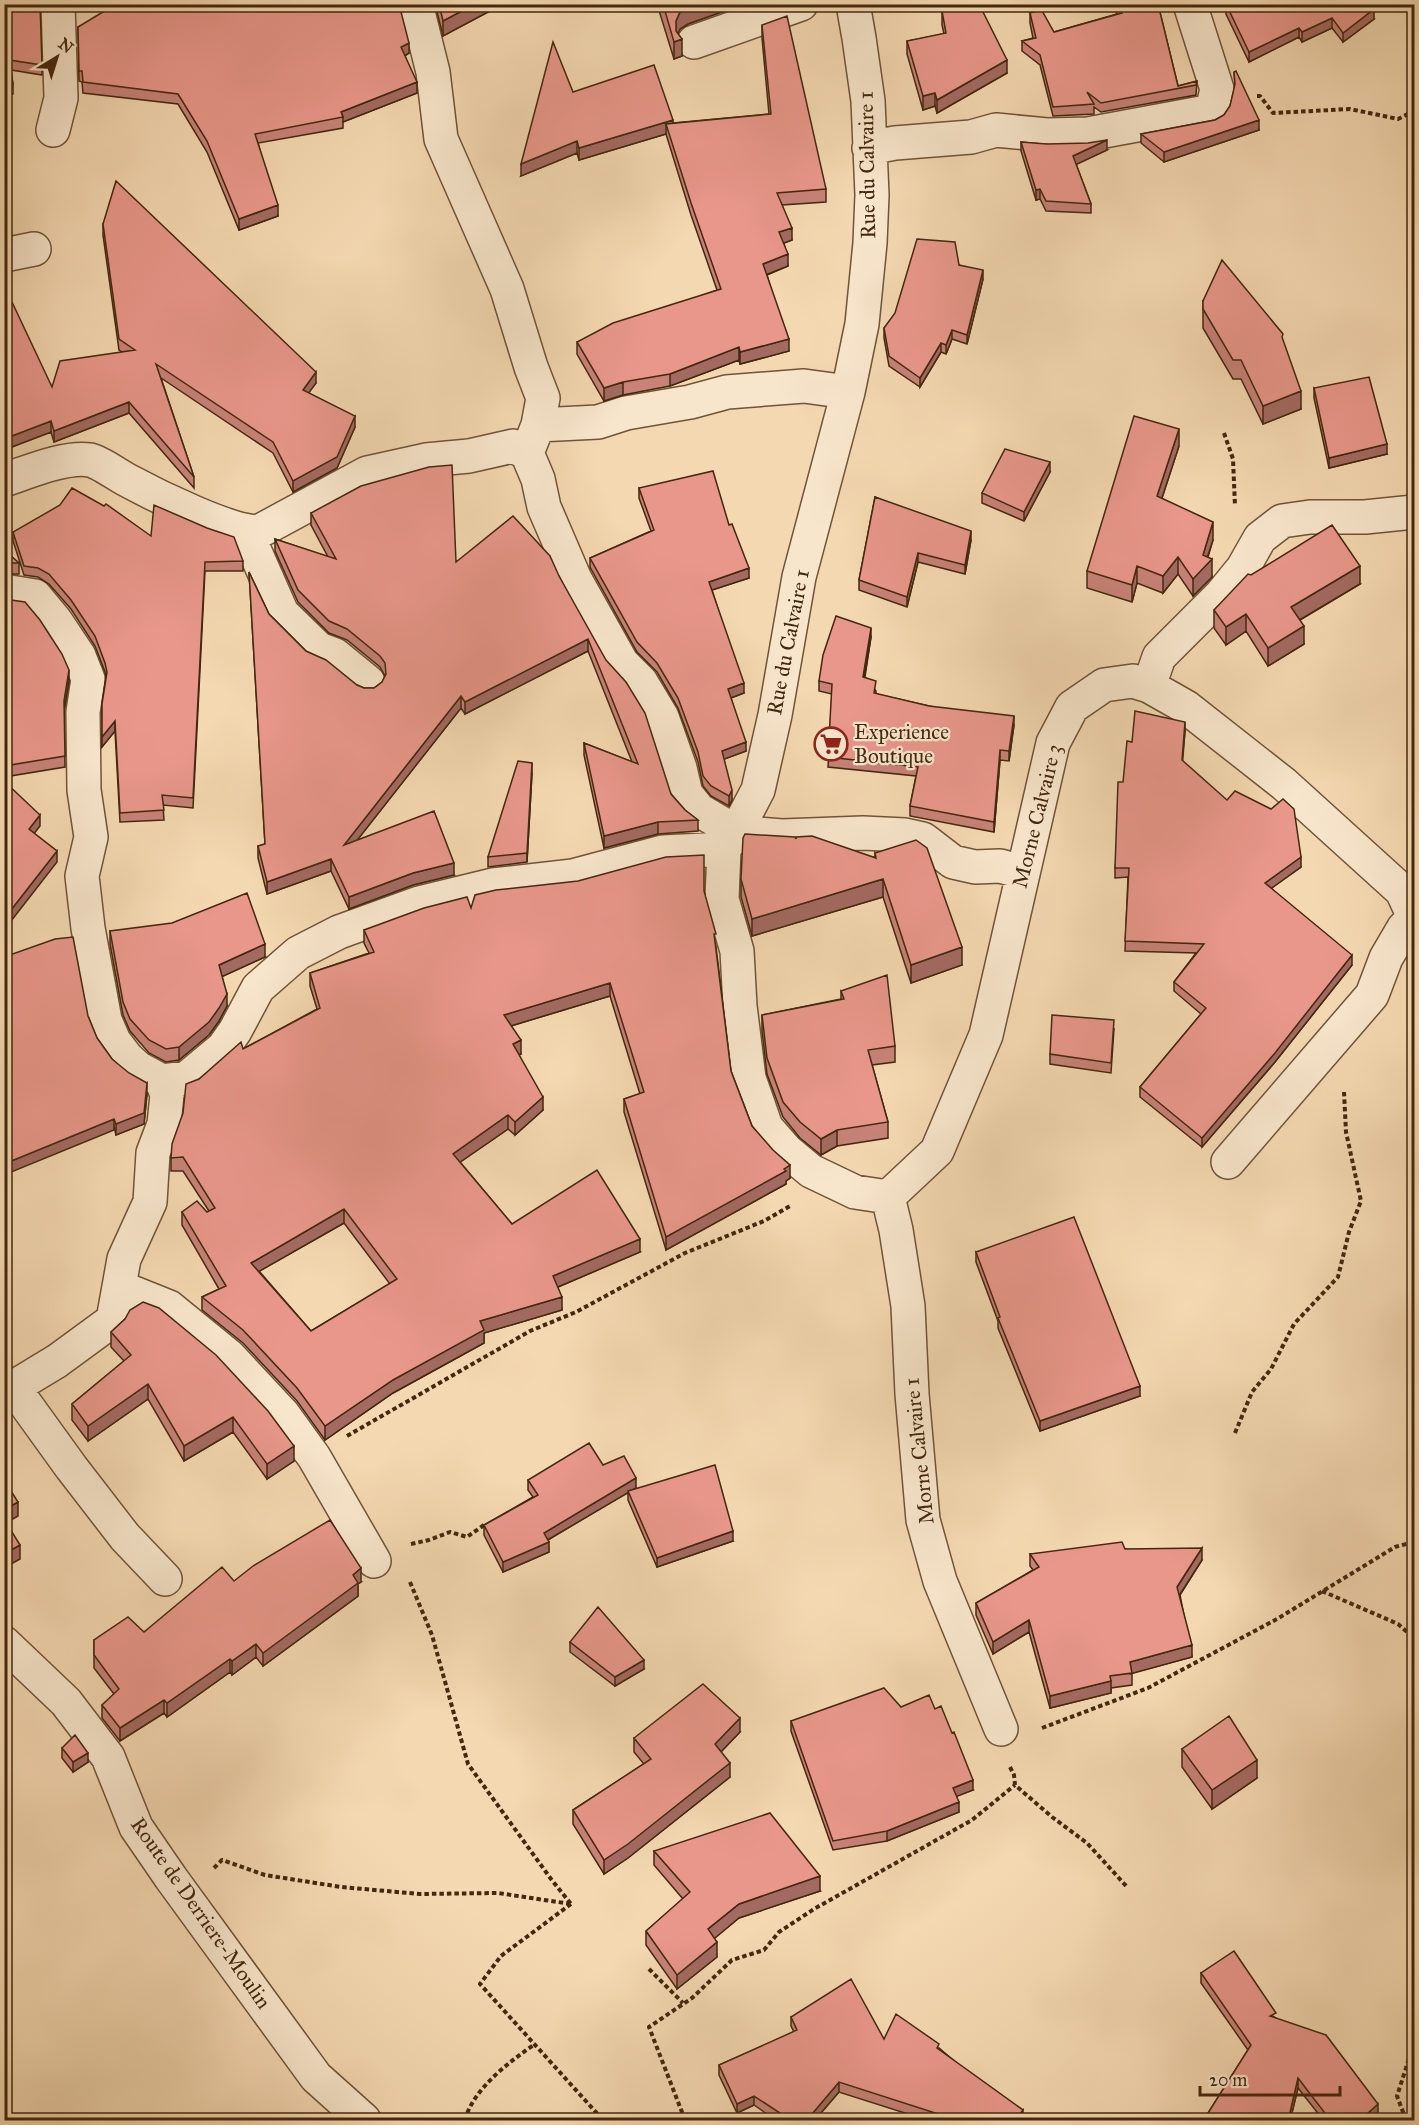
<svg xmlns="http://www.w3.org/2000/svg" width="1419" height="2125" font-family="'IM FELL Great Primer',serif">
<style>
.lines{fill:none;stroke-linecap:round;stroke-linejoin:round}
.minor-casing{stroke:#6f5437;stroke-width:36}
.path{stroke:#43280e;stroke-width:4;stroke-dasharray:4.5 3;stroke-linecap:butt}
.minor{stroke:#f8e6cc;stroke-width:33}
.wall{fill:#c88278;stroke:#43280e;stroke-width:1.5;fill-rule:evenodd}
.shaded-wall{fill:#a36a61;stroke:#43280e;stroke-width:1.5}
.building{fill:#e9978b;stroke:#43280e;stroke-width:1.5;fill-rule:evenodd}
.labels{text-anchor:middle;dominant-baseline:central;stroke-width:4.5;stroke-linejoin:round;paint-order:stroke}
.street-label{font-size:21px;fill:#43280e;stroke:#f8e6cc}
.poi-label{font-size:21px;fill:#43280e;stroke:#f8e6cc;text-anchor:start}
</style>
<rect width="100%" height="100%" fill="#f4d8b1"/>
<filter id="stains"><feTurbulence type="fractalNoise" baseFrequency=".00333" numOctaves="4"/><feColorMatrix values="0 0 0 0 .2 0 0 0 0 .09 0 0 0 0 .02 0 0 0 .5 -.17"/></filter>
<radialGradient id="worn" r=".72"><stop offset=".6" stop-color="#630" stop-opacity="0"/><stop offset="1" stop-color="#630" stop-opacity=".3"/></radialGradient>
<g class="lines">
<g class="minor-casing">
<path id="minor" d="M416,4l17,68 8,67 66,150 24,78 12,31 -5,27 -11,28 11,26 6,28 31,72 47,84 19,19 21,35 18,51 6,26 13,16 37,22 46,4 81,-3 42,2 18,4 30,23 22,5 25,-1 23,6
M853,4l6,34 9,63 4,94 -2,48 -8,81 -14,68 -49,185 -24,138 -17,75 -22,42 -12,17 -2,50 15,52 3,55 9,72 17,49 21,24 24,20 44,21 33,5
M694,42l107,-38
M53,130l8,-32 -3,-94
M869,148l26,-5 76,-6 25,-7 51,5 41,-1 124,-23 5,-22 -27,-85
M4,255l30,-6
M538,425l60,-3 28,-9 64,-11 37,-10 77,-6 44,6
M4,480c24,-8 62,-24 86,-20 10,2 27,15 37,20 24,13 109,56 133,51l107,-58 59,-13 43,-4 44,-10 14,7
M252,532l1,15 29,66 37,36 16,6 33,27
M4,591l31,5 20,24 24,36 9,23 -5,33 1,78 7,47 -9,39 6,52 17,92 9,21 13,17 11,10 24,13 25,-3 36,-30 12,-17 23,-43 40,-35 41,-21 80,-29 74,-18 80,-9 90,-24 61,-3
M1149,686l10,-29 62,-62 22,-27 17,-30 22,-17 28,-4h55l49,-5
M1228,1162l144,-167 14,-37 17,-29 11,-12
M888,1197l49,-46 49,-116 67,-292 19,-36 32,-22 29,-4 16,5 37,21 98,77 118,107 12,26
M888,1197l8,33 12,76 4,88 11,126 17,61 61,148
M119,1287l50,20 60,49 54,58 31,43 60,104
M14,1388l57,79 54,70 40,42
M4,1393l53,-32 56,-41 11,-61 26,-57 3,-49 11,-29 3,-29 -5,-14
M4,1643l62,59 42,55 28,70 35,51 145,199 48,43"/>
</g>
<path class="path" d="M1257,96h3l13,17 77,-4 48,10 16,-8
M1224,433l9,26 2,47
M1235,1433l17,-41 19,-23 23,-45 44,-47 11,-45 12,-31 -15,-69 -2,-40
M347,1436l183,-105 46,-19 109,-59 79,-32 26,-15
M411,1544l18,-4 21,-8 17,5 17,-12
M410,1582l22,53 36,129 83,115 20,25
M1322,1591l76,33 16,14
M1042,1728l106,-40 129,-69 118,-72 19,-5
M1010,1767l4,8 1,10 37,32 35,26 41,45
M214,1868l8,-8 43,15 76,12 79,7 78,-1 73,11
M571,1904l-70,52 -21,28 123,136
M649,1969l34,34
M465,2120c8,-31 44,-58 70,-76
M685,2120l-36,-93 43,-29 40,-38 32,-10 15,-18 35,-23 158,-89 43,-35
M1406,2120l-9,-24 17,-53"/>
<use href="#minor" class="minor"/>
</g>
<path class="wall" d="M4,4l38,61v10l-31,-5 2,14v10h-9z
M435,4h68l-60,32z
M657,4h87l-56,20 -8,5 -2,4 4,23 -8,3z
M1111,4h47l20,82 19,-5 -1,14 -95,17 -7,-5v7l-41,2 -13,-51 -18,-14v-10l11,-3 -3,-15v-10l24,19 63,-18z
M1226,4l148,15 -31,23 -11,-14 -30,14 -3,-5 -50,25 -23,-48z
M942,11l65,62 -70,40 -2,-7 -12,4 -16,-56v-13l37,-7 -2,-9z
M762,25l64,164v13l-44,3 10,35 -8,3 4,23 -21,9 22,76 -49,13 -1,-4 -69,26 -47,9 -19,6 -27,-47v-12l140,-52 -26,-75 -25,-81 -87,26 -2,-7 -56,23 52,-84 100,31 96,-9 -7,-76z
M78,27l331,26 -4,3 12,37 -74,29v6l-85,15 20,73 -39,14 -32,-78 -29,-48 -95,-11 -1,-11 -3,-1z
M1234,72l25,58 -95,32 -23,-19v-9l74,-14 9,-5 6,-9 5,-20z
M1021,142l86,8 -31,14 15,40v9l-45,-2 -6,-12 -4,1 -15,-49z
M103,224l213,159 -8,10 47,34 -18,41 -44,24 -20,-39 -112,-75 33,99v11l-65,-75 -75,29 -3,-10 -47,18 48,-63 70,-35 -3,-2 -16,-115z
M959,265l24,14 -16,65 -15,-5 -6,15 -5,-2 -21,35 -31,-21 -5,-28v-10z
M1203,301l80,41 18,67 -38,15 -22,-45h-8l-30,-51z
M1314,388l73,66 -58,14 -15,-70z
M1179,446l-17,52 51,42 -5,17 4,20 -19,19 -15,-22 -15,19 -26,-10 -5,19 -45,-14v-17z
M1050,472l-26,49 -42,-18v-10z
M639,488l90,37 20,53 -37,12 32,103 -13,5 15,53 -22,8 8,41 -3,6 -18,-10 -8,-10 -5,-24 -20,-54 -21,-36 -20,-20 -47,-85v-9l61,-27 -12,-33z
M875,497l96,43 -6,34 -47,-12 -11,45 -48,-17v-10z
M311,513l145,49 103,14 112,218 14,16 13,10v11l-40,3 -54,14 -20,-93v-12l48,19 -44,-111 -123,63 -4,-6 -104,132 97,35 -41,10 -64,24 -18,-38 -64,23 -9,-36v-12l7,-2 -16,-272 20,42 37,37 51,34 7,3h10l8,-6 3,-6 -5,-9 -33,-27 -18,-7 -31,-31 -23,-51v-12l53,18 -17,-32z
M13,532l138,4 92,25v10h-38l-12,237 -30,-3 1,15 -44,2 -5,-91 -13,16v-43l4,-28 -1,-4 -10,-26 -24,-37 -22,-25 -11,-7 -14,-2 -11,-34z
M4,550l15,13v11h-15z
M1251,575l109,9 -60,36 4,24 -36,22 -22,-35 -20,14 -12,-17v-18z
M4,599l65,82 -5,30 1,56 -61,10z
M871,637l-6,40 11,14v3l138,31 -5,36 -9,-1 -6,72 -84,-16v-10l6,-30 -88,-9 4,-73 -13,-3v-10z
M1185,731l-3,30 119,106 -30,21 81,77 -77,97 -73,85 -62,-50v-10l61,-73 -27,-23v-9l22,-29 -71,-2 3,-74 -13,1v-10l17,-126z
M532,773l-5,89 -39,5v-10z
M875,853l87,112 -51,18 -28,-86 -131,39 -11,-39v-18l134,-22z
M704,891l12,56 15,124 21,55 38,52 -4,3v3l-120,66 -42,-138v-13l16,-5 -30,-98 -99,30 10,28 -2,1 24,55 -28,25 -7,-6 -48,33 52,62 128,28 -82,35 4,23 -78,23v10l-91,50 -68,47 -28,-39 -54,-58 -41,-33v-13l17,-8 -37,-64v-13h25l2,-1 -26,-40h-12v-13l28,-79 44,-30 74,-40 -7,-23v-13l59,-20 -5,-10v-13l107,-22zM344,1223l46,61 -79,47 -52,-60z
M110,931l155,26 -43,19 5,30 -8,15 -10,14 -30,25 -13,2 -17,-9 -19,-22 -7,-16 -13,-71z
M841,991l54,55v16l-23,3 16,57v16l-51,8 -16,9 -21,-17 -17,-21 -16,-43 -5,-43v-16l79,-16z
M88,1016l9,22 15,21 35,35 -3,30 -28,11z
M1114,1029l-3,44 -61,-9v-10z
M976,1252l164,144 -100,35 -42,-103v-7l-22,-59z
M125,1319l169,142 -27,18 -34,-47 -49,29 -36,-62 -60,42 -16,-21v-16l52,-43 -13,-14v-15z
M603,1465l33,23 -2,1 99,52 -76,26 -29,-67v-8l-80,48 1,12 -46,20 -19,-37v-10l49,-28 -5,-7v-10z
M1125,1549l77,11 -22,35 12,62 -60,16v12l-21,3v5l-61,15 -21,-76 -36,22 -17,-39v-12l57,-33 -3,-4v-12z
M234,1581l127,1 -3,2v12l-95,70 -7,-9 -24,18 -2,-3 -63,45 -3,-4 -44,28 -18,-23v-13l12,-11 -20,-26v-28l50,-8z
M570,1642l74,27 -29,17 -45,-34z
M791,1721l182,69 -17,6 3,16 -72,29 -54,9 -42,-119z
M740,1732l-19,20 9,25 -102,81 -24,16 -31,-50v-14l71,-46 -10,-12v-14z
M62,1748l26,14 -15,10 -11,-14z
M1182,1749l75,29 -45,31 -30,-42z
M654,1851l166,40 -81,27 -25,20 3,19 -40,32 -31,-44v-14l37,-32 -29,-34z
M1201,1973l75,45 102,96 -8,7h-46l-26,-33 -8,33h-87l45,-71 -47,-67z
M791,2017l93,22 55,9 84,72 -93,1 -91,-29 -25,29h-37l-23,-16 -17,8 -18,-38v-10l75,-33 -3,-6z"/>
<path class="shaded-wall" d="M475,4h28l-60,32v-15z
M695,4h49l-56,20 -8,5 -4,9v-17l4,-9 8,-5z
M1374,9v10l-31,23v-9z
M1332,18v10l-30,14v-10z
M1299,28v9l-50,25v-10z
M682,39v17l-8,3v-17z
M409,43v10l-8,5v-11z
M1007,60v13l-70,40v-13z
M417,82v11l-74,29v-5l-2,-5z
M935,93v13l-12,4v-14z
M673,120v12l-7,-8v10l-87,26v-12z
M1259,120v10l-95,32v-10z
M1107,140v10l-34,16v-10z
M577,141v12l-56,23v-12z
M1040,189v10l-4,1v-10z
M278,205v11l-39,14v-11z
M792,228v12l-13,5v-13z
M788,254v12l-25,10v-12z
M983,270v9l-16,65v-9z
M952,330v9l-6,15v-9z
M789,339v12l-49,13v-12z
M941,343v9l-21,35v-9z
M739,347v13l-69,26v-12z
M316,372v11l-13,18v-11z
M623,382v13l-19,6v-13z
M1301,391v18l-38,15v-18z
M129,402v11l-75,29v-11z
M355,416v11l-18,41 -44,24v-11z
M51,421v11l-47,18v-11z
M1179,429v17l-22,67v-17z
M1387,444v10l-58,14v-10z
M1050,462v10l-26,49v-9z
M1213,522v18l-9,27 8,-8v18l-19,19v-17l10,-24z
M971,531v9l-6,34v-9z
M918,553v9l-11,45v-10z
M1178,557v17l-15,19v-17z
M1137,566v17l-5,19v-17z
M1360,566v18l-69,41v-18z
M749,568v10l-40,13v-9z
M1246,614v17l-20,14v-18z
M1304,626v18l-36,22v-18z
M871,628v9l-8,49v-9z
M588,639v12l-123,63v-12z
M69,670v11l-5,31v-11z
M744,683v10l-16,6v-10z
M461,696v12l-117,149v-12z
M1014,716v9l-5,36v-10z
M115,721v10l-13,16v-10z
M1185,722v9l-3,39v-10z
M746,742v9l-24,9v-9z
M1000,750v10l-6,72v-10z
M532,763v10l-5,89v-9z
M732,790v10l-3,6v-10z
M40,815v11l-11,14v-11z
M658,822v12l-54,14v-12z
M57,851v11l-53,68v-11z
M1301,857v10l-36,26v-10z
M331,859v12l-64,23v-12z
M454,863v12l-41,10 -64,24v-12l64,-24z
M883,879v18l-131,39v-17z
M265,944v13l-46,21v-13z
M962,947v18l-51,18v-18z
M1352,955v10l-77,97 -73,85v-9z
M610,983v13l-106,32v-13z
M227,994v12l-8,15 -10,14 -30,25v-13z
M521,1040v14l-8,4v-14z
M147,1083v11l-3,30 -28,11v-11z
M543,1097v13l-28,25v-13z
M508,1115v14l-55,38v-13z
M114,1119v11l-110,45v-11z
M837,1130v16l-16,9v-16z
M790,1165v13l-4,3v3l-120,66v-13z
M344,1209v14l-93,53v-13z
M640,1239v13l-87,37v-13z
M562,1297v13l-78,23v10l-91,50 -68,47v-14l155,-105z
M148,1384v15l-60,42v-15z
M1140,1386v10l-100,35v-10z
M233,1417v15l-49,29v-15z
M294,1446v15l-27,18v-15z
M636,1478v10l-92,54v-9z
M18,1502v14l-14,8v-14z
M733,1531v10l-76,26v-9z
M549,1542v10l-46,20v-10z
M20,1545v14l-16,9v-14z
M1202,1548v12l-25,39v-12z
M361,1568v14l-3,2v12l-95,70v-13z
M1029,1620v12l-36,22v-12z
M256,1644v13l-24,18v-14z
M1192,1645v12l-62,17v-12z
M230,1659v13l-63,45v-14z
M644,1660v9l-29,17v-9z
M1111,1681v12l-61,15v-12z
M164,1700v13l-44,28v-13z
M740,1718v14l-25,26v-14z
M88,1753v9l-15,10v-10z
M1257,1760v18l-45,31v-19z
M730,1763v14l-102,81 -24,16v-14z
M973,1780v10l-20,8v-10z
M959,1802v10l-72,29v-10z
M820,1876v15l-81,27 -31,26v-15l31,-25z
M717,1942v15l-40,32v-14z
M1298,2078v10l-8,33h-2z
M839,2082v10l-25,29h-8z
M754,2096v9l-17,8v-9z
M1378,2104v10l-8,7h-11z
M1023,2110v10l-8,1z"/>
<path class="building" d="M4,4h36l2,61 -33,-5 4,24h-9z
M116,4h283l10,39 -8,4 16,35 -76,30 2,5 -88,17 23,71 -39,14 -32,-78 -29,-47 -95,-12 -1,-11h-3l-1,-44z
M439,4h36l-32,17z
M663,4h32l-7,3 -8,5 -4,9v10l6,8 -8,3z
M974,4h5l28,56 -70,40 -2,-7 -12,3 -16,-55 39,-8 -4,-22 19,-2z
M1117,4h41l20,82 19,-5 -1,4 -95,18 -14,-11 7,12 -41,3 -13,-52 -18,-14 14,-3 -6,-25 11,-4 13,23 68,-19z
M1226,4h145l3,5 -31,24 -11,-15 -30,14 -3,-4 -50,24z
M787,16l39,173 -49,4 15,35 -13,4 9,22 -25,10 26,75 -49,13 -1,-5 -69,27 -47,8 -19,6 -27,-46 36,-19 108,-34 -30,-86 -25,-79 105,-10 -9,-89z
M553,42l20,50 81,-27 19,55 -94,28 -2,-7 -56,23z
M1236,71l23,49 -95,32 -23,-18 74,-14 9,-5 6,-9 5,-22 -1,-12z
M1107,140l-34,16 18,48 -45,-3 -6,-12 -4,1 -15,-48 26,2 41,-1z
M116,181l200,191 -13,18 52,26 -18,41 -44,24 -20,-39 -117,-78 38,113 -65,-75 -75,29 -3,-10 -47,18v-154l48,102 8,-26 75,-11 -16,-11 -16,-115z
M917,239l38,3 4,23 24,5 -16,65 -15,-5 -6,15 -5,-2 -21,35 -31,-22 -5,-28 11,-15z
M1222,260l61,74 -1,3 19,54 -38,15 -22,-46h-8l-30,-51v-8z
M1369,377l18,67 -58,14 -15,-70z
M1134,416l45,13 -22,67 56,26 -10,33 9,4 -19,20 -15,-22 -15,19 -26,-10 -5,19 -45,-14z
M1005,449l45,13 -26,50 -42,-19z
M452,465l4,97 57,-46 37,40 9,20 47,84 20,22 19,31 26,81 14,16 13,10 -40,2 -54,14 -20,-93 54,21 -50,-125 -123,63 -4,-6 -117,149 90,-34 20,52 -41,10 -64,24 -18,-38 -64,23 -9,-36 7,-2 -16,-272 20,42 37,37 20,9 31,25 7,3h10l8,-6 4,-8 -1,-11 -5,-7 -33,-27 -18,-8 -31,-31 -23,-51 61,20 -25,-46 50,-27 68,-19z
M713,471l16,54 3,-1 17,44 -40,14 35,101 -16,6 18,53 -24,9 10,39 -3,6 -18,-10 -8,-10 -5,-24 -20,-54 -21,-35 -20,-21 -47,-84 64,-28 -15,-42z
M72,488l32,18 2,-2 45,32 3,-31 53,23 27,9 9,24 -38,1 -12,236 -31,-3 2,15 -44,3 -5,-92 -13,16v-33l5,-32 -2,-9 -10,-27 -24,-36 -22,-26 -11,-6 -14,-2 -11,-34 47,-27z
M875,497l96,34 -6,34 -47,-12 -11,44 -48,-17z
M1332,525l28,41 -69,41 13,19 -36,22 -22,-34 -20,13 -12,-17 34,-36 3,1z
M4,550l15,13h-15z
M4,599l21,3 15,18 22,34 7,16 -5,31 1,55 -61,10z
M836,616l35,12 -8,49 13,4 -2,12 55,13 85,10 -5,35 -9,-1 -6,72 -84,-16 8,-39 -90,-10 4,-73 -13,-3 4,-26z
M1135,711l50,11 -3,38 45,40 8,-9 36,18 12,-10 11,10 7,48 -36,26 87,72 -77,98 -73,85 -62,-51 66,-79 -32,-26 30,-38 -79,-3 4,-73h-14l3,-86h5l4,-41 5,1z
M518,761l14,2 -5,90 -39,4z
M4,781l36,34 -11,14 28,22 -53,68z
M745,834l50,3 1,2v-2l16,-1 64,22 -1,-5 41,-13 11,8 35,99 -51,18 -28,-86 -131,40 -11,-40 2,-41z
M704,855v36l12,43h-2l17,137 21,55 21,24 17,15 -6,4 2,2 -120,66 -42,-138 20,-7 -34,-109 -106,32 17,25 -8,4 30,53 -28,25 -7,-7 -55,39 59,70 85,-54 43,69 -87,37 9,21 -82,24 4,9 -91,50 -68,46 -28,-38 -54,-58 -41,-33 24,-11 -44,-74 15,-11 10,11 8,-4 -32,-51 -12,1 1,-14 11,-31 3,-29 13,-5 42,-37 2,7 77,-41 -10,-35 64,-21 -10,-22 60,-22 43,-11 4,11 4,-13 21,-5 82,-9 88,-24zM344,1209l53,70 -86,52 -60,-68z
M247,893l18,51 -46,21 8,29 -8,14 -10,14 -30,25 -13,2 -17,-9 -19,-21 -7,-17 -13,-71 62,-8z
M73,937l15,79 9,22 15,21 17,14 18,10 -3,30 -28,11 -2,-5 -110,45v-207l51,-18z
M887,975l8,71 -27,4 20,72 -51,8 -16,9 -21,-17 -17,-20 -16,-44 -5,-43 82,-16 -3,-8z
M1052,1015l62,5 -3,43 -61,-9z
M1074,1217l66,169 -100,35 -42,-103 2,-1 -24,-65z
M143,1302l16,6 57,47 52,56 26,35 -27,18 -34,-47 -49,29 -36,-62 -60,42 -16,-22 59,-49 -20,-23 14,-13 5,-9z
M589,1443l14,22 21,-9 12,22 -92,55 5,9 -46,20 -19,-37 54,-30 -10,-15z
M715,1465l18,66 -76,27 -29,-67z
M4,1480l14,22 -14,8z
M4,1519l16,26 -16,9z
M330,1520l31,48 -8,7 5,8 -95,70 -7,-9 -24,17 -2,-2 -63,44 -3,-3 -44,28 -18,-23 17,-16 -25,-34v-15l34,-23 16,15 78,-65 12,14 19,-15z
M1122,1542l3,7 77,-1 -25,39 15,58 -62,17 2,11 -22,3 1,5 -61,15 -21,-76 -36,22 -17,-39 63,-36 -9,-13z
M598,1607l46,53 -29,17 -45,-35z
M703,1684l37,34 -25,26 15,19 -102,81 -24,16 -31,-50 78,-51 -17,-21z
M884,1688l17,19 28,-12 6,14 6,-3 11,27 2,-1 19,48 -20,8 6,14 -72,29 -54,10 -42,-120z
M1229,1716l28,44 -45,30 -30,-41z
M75,1735l13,18 -15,9 -11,-14z
M770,1813l50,63 -81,28 -31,25 9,13 -40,33 -31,-44 44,-39 -36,-41z
M1234,1951l42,62 -6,3 56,19 52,69 -19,17h-28l-33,-43 -10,43h-85l48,-76 -50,-72z
M851,1979l33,60 12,-25 43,30 -2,4 86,62 -8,11h-55l-121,-39 -33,39h-14l-38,-25 -17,8 -18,-39 78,-35 -6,-13z"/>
<defs>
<g id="supermarket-ring" transform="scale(1.725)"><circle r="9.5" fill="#f8e6cc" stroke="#8f2418" stroke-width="1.5"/><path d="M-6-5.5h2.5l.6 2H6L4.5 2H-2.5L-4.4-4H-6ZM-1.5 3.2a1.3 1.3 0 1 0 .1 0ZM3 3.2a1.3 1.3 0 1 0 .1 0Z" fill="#8f2418"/></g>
</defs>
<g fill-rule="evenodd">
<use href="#supermarket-ring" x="831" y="744"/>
</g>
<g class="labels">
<g class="street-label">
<text transform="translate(867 165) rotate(-91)">Rue du Calvaire 1</text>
<text transform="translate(788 642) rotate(-79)">Rue du Calvaire 1</text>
<text transform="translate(1037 816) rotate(-76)">Morne Calvaire 3</text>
<text transform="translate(919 1451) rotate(-96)">Morne Calvaire 1</text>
<text transform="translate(201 1913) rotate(55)">Route de Derriere-Moulin</text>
</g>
<g class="poi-label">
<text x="854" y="732">Experience<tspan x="854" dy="24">Boutique</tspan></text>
</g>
</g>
<rect width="1419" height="2125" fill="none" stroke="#f4d8b1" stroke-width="24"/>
<rect x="6" y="6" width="1407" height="2113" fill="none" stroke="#43280e" stroke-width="3"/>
<rect x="12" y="12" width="1395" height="2101" fill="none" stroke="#43280e" stroke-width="1.5"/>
<g transform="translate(57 57) rotate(38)" stroke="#f8e6cc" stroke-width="4.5" paint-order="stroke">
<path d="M0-4.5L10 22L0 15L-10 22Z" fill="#43280e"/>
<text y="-9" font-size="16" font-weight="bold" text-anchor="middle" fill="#43280e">N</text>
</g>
<path d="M1200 2086v9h140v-9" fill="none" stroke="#43280e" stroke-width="3"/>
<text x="1209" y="2086" font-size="18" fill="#43280e" stroke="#f8e6cc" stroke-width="4.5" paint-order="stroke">20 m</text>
<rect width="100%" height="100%" filter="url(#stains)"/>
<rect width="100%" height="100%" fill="url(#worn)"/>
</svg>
